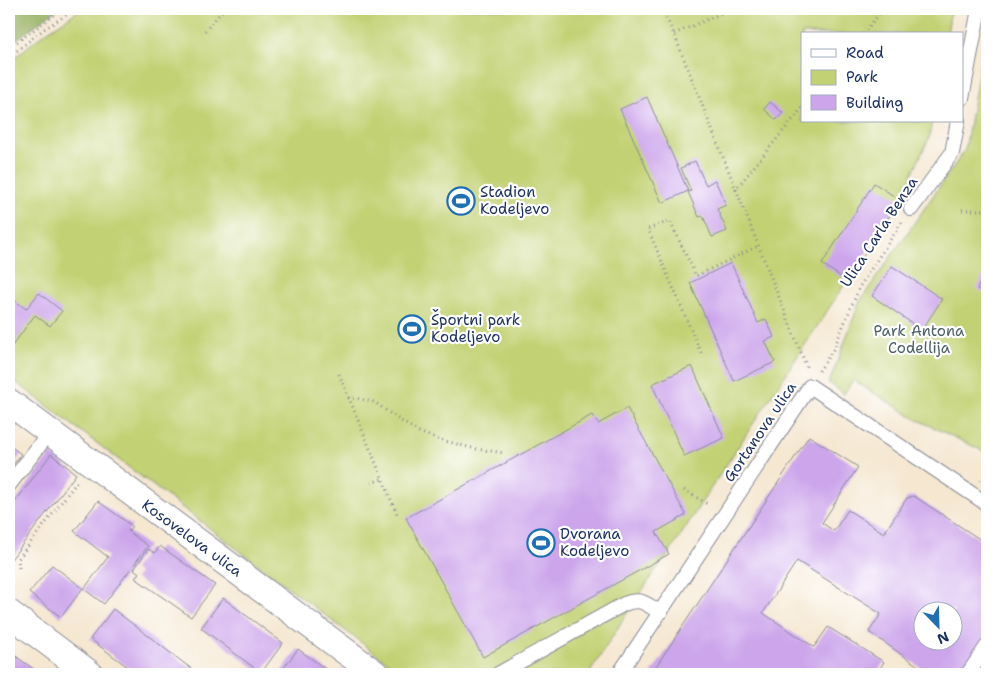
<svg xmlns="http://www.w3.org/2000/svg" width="996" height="683" font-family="'Shantell Sans',sans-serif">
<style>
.green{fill:#c2d173;stroke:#6e8068}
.forest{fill:#99b365;stroke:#5a7162}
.building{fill:#cca5eb;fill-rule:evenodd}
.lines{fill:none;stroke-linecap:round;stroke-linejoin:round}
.lane-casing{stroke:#888b97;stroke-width:16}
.street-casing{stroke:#888b97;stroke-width:28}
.path{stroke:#888b97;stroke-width:3;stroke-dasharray:1 4;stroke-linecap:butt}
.lane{stroke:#fff;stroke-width:14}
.street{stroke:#fff;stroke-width:26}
.labels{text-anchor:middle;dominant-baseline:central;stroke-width:4.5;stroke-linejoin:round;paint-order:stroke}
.poi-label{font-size:15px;fill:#1b2f5e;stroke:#fff;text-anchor:start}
.street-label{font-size:15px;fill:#1b2f5e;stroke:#fff}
.park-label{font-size:15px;fill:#4d6064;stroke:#fff}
</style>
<rect width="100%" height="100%" fill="#fff"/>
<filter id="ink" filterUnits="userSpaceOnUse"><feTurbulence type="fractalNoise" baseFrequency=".02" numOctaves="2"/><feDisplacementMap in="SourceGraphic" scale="10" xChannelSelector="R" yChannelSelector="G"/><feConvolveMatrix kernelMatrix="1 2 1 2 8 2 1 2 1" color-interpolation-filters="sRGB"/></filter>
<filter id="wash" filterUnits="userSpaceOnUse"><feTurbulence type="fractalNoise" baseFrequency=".0096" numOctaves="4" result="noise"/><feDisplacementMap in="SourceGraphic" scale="20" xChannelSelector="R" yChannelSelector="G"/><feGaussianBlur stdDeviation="1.12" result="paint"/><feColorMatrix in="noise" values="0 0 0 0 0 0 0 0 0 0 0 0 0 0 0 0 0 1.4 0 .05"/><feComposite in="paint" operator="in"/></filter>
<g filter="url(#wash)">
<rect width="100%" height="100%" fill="#f5e7d0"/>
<path class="green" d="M81,9h870l-4,25h-145v87h130l-3,17 -29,62 -202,308 -29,46 -11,13 -34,51 -35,56h-186l-394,-297v-315l33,-27z
M987,24v429l-71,-34 -63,-39 -9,14 -16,-12 3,-4 29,-77 105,-151z"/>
<path class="forest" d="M9,9h48l-48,36z"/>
<g id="blocks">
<path class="building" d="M647,97l41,94 -26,12 -42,-94z
M770,102l13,11 -7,7 -12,-11z
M695,161l11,24 9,-5 11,25 -9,4 10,22 -15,6 -9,-21 -4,1 -11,-25 3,-1 -10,-23z
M874,183l26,17 -53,81 -25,-17z
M731,263l27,60 8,-4 8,18 -9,4 10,21 -41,19 -44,-98z
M892,266l50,33 -20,31 -50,-34z
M987,267v27l-10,-5z
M39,293l23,18 -12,15 -15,-11 -26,35v-54l17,13z
M692,366l32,72 -40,18 -32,-72z
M627,408l59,107 -30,17 13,22 -186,103 -77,-139 186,-103 6,9z
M809,436l49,31 -36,56 12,8 14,-21 36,23 23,-35 7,-2 73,48v95l-23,35h-34l-61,-42 12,-18 -84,-53 -34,52 51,34 14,-20 56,35 -8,12h-225zM924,610h30v30h-30z
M9,445l12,9 -12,16z
M51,454l25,20 -67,88v-52z
M98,501l34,25 -4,5 20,15 -44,58 -20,-15 24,-32 -34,-26z
M160,546l55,39 -24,32 -56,-39 4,-5 -5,-4 14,-20 7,4z
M52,565l31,23 -22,29 -32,-24z
M223,598l60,45 -22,30 -60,-45z
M113,609l76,58 10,7h-62l-32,-24 -15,-11z
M298,649l25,18 9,7h-53z
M10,652l25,18 -3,4h-23z"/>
</g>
</g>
<g filter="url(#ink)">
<use href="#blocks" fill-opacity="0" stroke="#888b97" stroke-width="1"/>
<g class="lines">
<g class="lane-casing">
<path id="lane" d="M962,98l17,-89
M911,209l41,-56 6,-32
M9,485l40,-52
M498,674l126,-70c17,-7 21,0 36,8
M619,674l191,-288 177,118
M968,674l19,-28"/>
</g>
<g class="street-casing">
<path id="street" d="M9,402l367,272
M9,613l81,61"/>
</g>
<path class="path" d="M587,9l3,7
M662,9l12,25 134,336
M205,31l19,-22
M674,34l57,-25
M863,34l20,-25
M9,48l53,-39
M9,57l35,-28 32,-20
M735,190l67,-82
M962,210h25
M701,353l-53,-124 22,-8 26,55 62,-30
M819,371l15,-23 26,-62 42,-64
M339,374l58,140
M348,398h7l19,4 27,19 18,11 18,7 39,10 29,4
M981,481l6,-9
M371,483l11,-4
M684,490l25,15
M19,568l-1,-9 59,-77"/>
<use href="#lane" class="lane"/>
<use href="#street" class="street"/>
</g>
</g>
<defs>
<g id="stadium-ring" transform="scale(1.4375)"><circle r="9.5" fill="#fff" stroke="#1f6fb2" stroke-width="1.5"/><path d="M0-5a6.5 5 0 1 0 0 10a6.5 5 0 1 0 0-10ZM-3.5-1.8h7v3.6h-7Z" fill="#1f6fb2"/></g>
</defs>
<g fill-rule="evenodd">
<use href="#stadium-ring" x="461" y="201"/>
<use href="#stadium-ring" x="412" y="329"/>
<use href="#stadium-ring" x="541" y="543"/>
</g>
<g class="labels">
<g class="poi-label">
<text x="480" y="192">Stadion<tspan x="480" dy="17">Kodeljevo</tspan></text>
<text x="431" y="320">Športni park<tspan x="431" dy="17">Kodeljevo</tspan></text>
<text x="560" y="534">Dvorana<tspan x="560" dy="17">Kodeljevo</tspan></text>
</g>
<g class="street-label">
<text transform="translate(879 232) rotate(-57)">Ulica Carla Benza</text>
<text transform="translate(760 432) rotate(-56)">Gortanova ulica</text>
<text transform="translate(192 538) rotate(36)">Kosovelova ulica</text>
</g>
<g class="park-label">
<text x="919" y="331">Park Antona<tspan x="919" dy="17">Codellija</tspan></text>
</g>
</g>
<rect width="996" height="683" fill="none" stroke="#fff" stroke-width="30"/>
<rect x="801" y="32" width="162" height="90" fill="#ffffff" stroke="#a4acbf"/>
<rect x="811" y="49" width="25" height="8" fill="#ffffff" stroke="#a4acbf"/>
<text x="846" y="58" font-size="15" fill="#1b2f5e">Road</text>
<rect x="811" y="70" width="25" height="15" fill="#c2d173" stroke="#a4acbf"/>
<text x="846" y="82" font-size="15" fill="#1b2f5e">Park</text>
<rect x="811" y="95" width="25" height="15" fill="#cca5eb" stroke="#a4acbf"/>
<text x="846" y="108" font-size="15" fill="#1b2f5e">Building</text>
<g transform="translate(938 626) rotate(157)"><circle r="24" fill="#ffffff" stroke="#a4acbf"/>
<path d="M0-4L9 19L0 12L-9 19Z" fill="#1f6fb2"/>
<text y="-8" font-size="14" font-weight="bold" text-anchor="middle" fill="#1b2f5e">N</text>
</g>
</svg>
